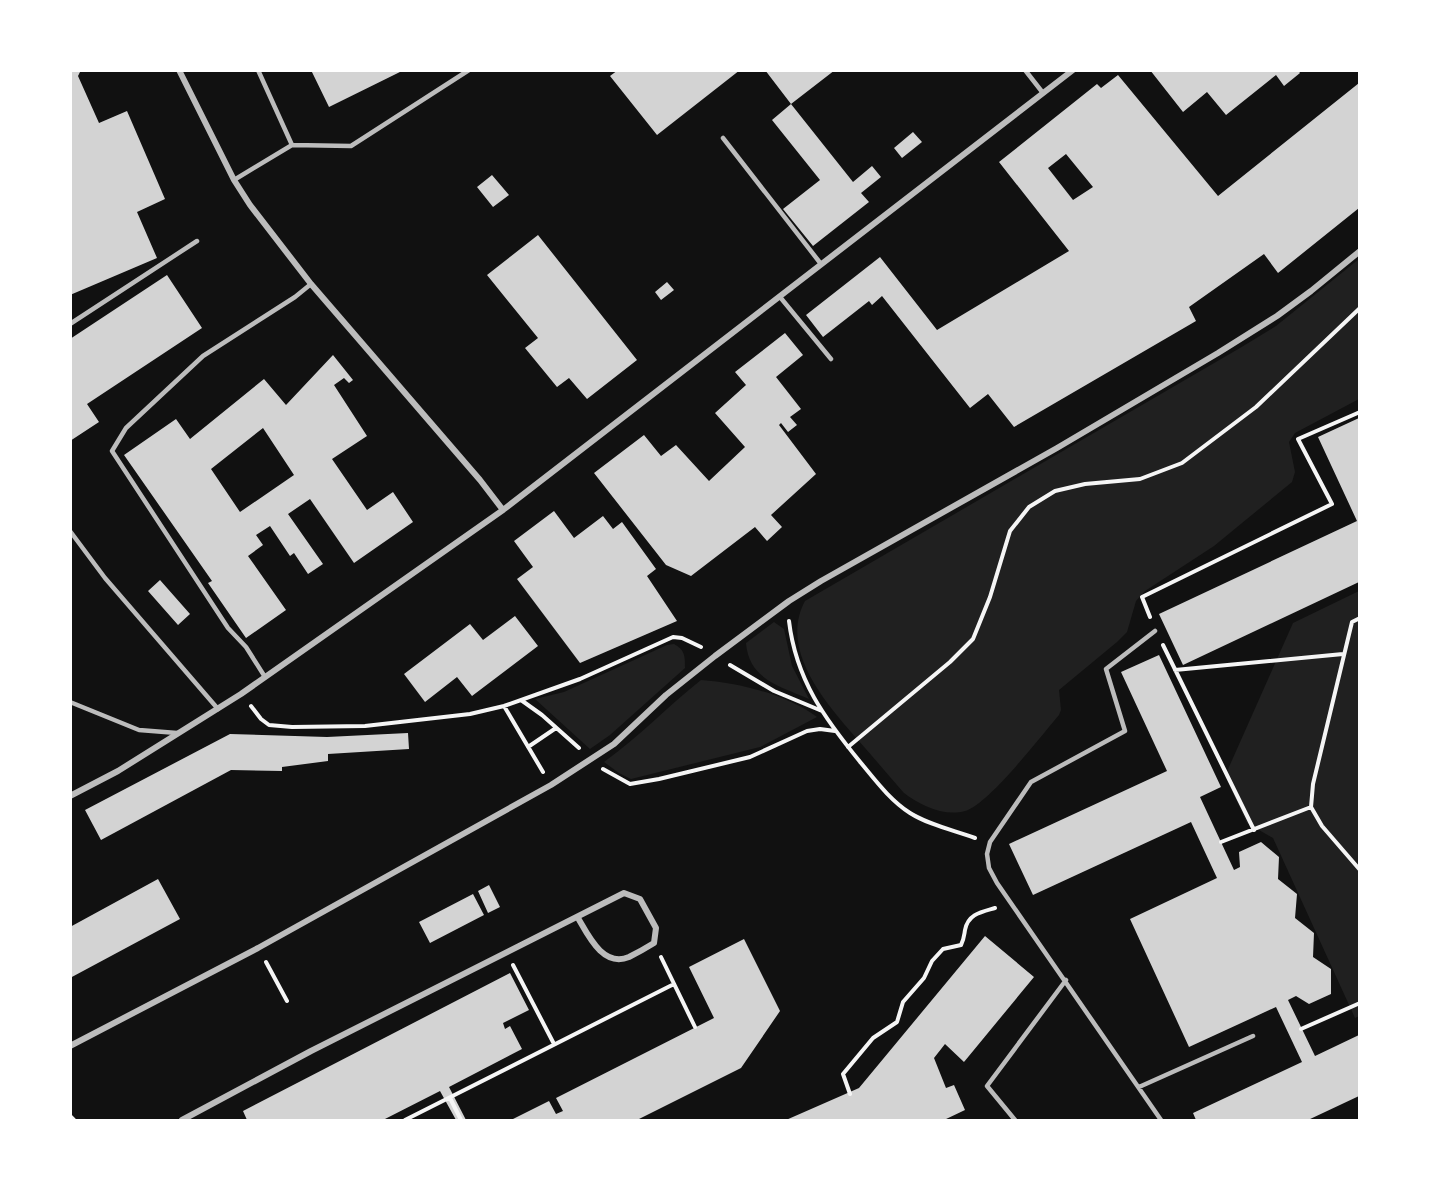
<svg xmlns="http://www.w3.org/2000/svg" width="1430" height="1191" font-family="Inter,sans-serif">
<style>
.green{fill:#202020}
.building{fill:#d3d3d3;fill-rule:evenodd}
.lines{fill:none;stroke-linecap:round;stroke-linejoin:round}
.path{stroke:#f5f5f5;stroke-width:4}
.service{stroke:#bcbcbc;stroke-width:4.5}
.minor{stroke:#bcbcbc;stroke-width:6}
</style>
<rect width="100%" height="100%" fill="#111"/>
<path class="green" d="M1359,259v140l-64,34 -6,9 6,30 -3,10 -78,64 -69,45 -9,10 -9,31 -10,10 -58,48 2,20 -2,5c-19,22 -70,89 -94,96 -21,6 -45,-6 -61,-18 -15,-17 -30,-35 -46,-53 -30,-35 -80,-89 -53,-139l435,-253 36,-22z
M1359,591v425l-4,2 -82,-180 -26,-15 -22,-47 68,-153z
M774,622l10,7 8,37 17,33c-29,-13 -60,-19 -63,-56z
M674,644c11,6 11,12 11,24l-75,67 -20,14 -55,-50 29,-7 103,-47z
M701,680c39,3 84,14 116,37l-57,30 -129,32 -12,-6 -15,-11c35,-25 64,-56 97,-82z"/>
<path class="building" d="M70,70h11l-3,6 21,47 28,-12 38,88 -28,13 20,46 -87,37z
M311,70h93l-75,37z
M618,70h122l-83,65 -47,-59z
M765,70h70l-44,34z
M1150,70h148l2,3 -16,13 -8,-11 -50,40 -19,-23 -24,20z
M1118,75l100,121 141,-113v125l-81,65 -14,-19 -75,53 7,14 -182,106 -26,-33 -18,14 -88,-112 -10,9 -3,-4 -46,36 -17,-22 74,-58 57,73 132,-79 -70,-89 98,-78 4,4zM1066,154l27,33 -20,13 -25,-32z
M791,104l62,78 19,-16 9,11 -20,16 8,9 -56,44 -30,-37 37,-29 -48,-60z
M913,132l9,10 -20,16 -8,-10z
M492,175l17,20 -16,12 -16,-20z
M538,235l99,125 -50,39 -18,-21 -12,9 -32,-39 13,-10 -51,-63z
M167,275l35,53 -115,76 12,18 -29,19v-102z
M667,282l7,8 -13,10 -6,-8z
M785,333l18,22 -27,22 25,32 -11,8 7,8 -9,7 -7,-9 -2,2 37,49 -45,41 11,12 -15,14 -12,-14 -64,49 -25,-11 -72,-92 50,-38 17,21 15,-11 33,36 36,-34 -30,-34 31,-28 -11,-13z
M333,355l20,25 -4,3 -5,-5 -10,7 33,51 -35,23 35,51 26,-18 20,30 -59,41 -44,-64 -22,15 35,50 -15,10 -14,-21 -4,3 -20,-30 -14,9 7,10 -15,11 38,54 -40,28 -38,-55 4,-2 -88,-126 52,-36 14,20 74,-60 22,26zM263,428l31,47 -54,37 -29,-43z
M1359,418v164l-176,83 -24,-51 198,-93 -39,-84z
M554,511l20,27 29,-22 10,13 9,-7 34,47 -9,7 30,45 -97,42 -63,-84 16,-12 -19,-26z
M160,580l30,34 -12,11 -30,-34z
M515,616l23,30 -66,50 -15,-19 -32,25 -21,-28 66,-50 13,16z
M1159,655l62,132 -21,10 34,73 6,-3 -1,-15 22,-10 18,15 -1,22 19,15 -2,24 19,15 -1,24 18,12v25l-22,10 -13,-8 -8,4 27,56 44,-21v61l-51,24h-112l-3,-7 109,-51 -26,-55 -87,40 -59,-128 87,-41 -26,-56 -158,73 -24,-51 158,-73 -46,-99z
M408,733l1,16 -81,5v7l-46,6v4l-51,-1 -130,70 -16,-30 145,-76 97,3z
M158,879l22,40 -110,59v-51z
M489,885l11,22 -12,6 -10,-22z
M473,894l11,21 -54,28 -11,-21z
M985,936l49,41 -70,85 -19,-18 -11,14 12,30 8,-3 11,25 -21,10h-158l73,-32z
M744,939l36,72 -39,57 -104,52h-126l38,-19 7,13 7,-3 -7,-13 158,-80 -25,-51z
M510,973l19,37 -26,13 2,6 5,-3 12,23 -73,38 17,33h-10l-16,-29 -57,29h-136l-4,-9z"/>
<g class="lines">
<path class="path" d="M1150,617l-8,-20 190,-93 -34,-65 62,-27
M1360,618l-8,4 -39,162 -2,23 11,19 38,44
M789,621c7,59 36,98 72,142 15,18 29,37 49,50 19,12 43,17 65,25
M1163,645l91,185
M730,665l44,26 48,20
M1175,670l168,-16
M521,700l21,15 37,33
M251,706l10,13 8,6 23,2 73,-1 105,-12 34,-8 76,-27 93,-42 9,1 19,9
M504,706l39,66
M528,747l28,-19
M848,747l102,-85 23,-23 17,-42 20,-66 19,-24 26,-16 30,-7 55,-5 42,-16 74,-56 104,-99
M603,769l27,15 29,-5 91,-22 57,-26 13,-2 15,2
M1221,842l90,-35
M661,957l34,70
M266,962l21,39
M513,965l41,79
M1301,1029l59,-26
M850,1094l-7,-20 30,-36 24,-16 6,-20 21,-24 8,-17 11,-12 18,-4c3,-6 3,-9 4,-15 3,-16 16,-18 30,-22
M450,1098l11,22
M70,1116l4,4
M405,1120l269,-136"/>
<path class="service" d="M258,70l34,75
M1025,70l18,23
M723,138l98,126
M234,180l58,-35 59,1 118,-76
M780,297l51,62
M70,324l127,-83
M70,531l35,47 113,131
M1155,631l-49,38 19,62 -94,51 -41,60 -3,12 2,14 8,15 164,237
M265,677l-19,-30 -18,-19 -116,-177 14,-23 77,-72 92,-59 16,-13
M70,702l69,28 38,3
M1139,1087l114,-51
M1015,1120l-28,-34 79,-106"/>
<path class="minor" d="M179,70l55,110 16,25 61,79 169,196 23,30
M70,796l48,-25 123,-77 262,-184 570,-440
M70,1046l188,-98 293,-163 63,-41 52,-49 49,-39 74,-55 32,-20 236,-133 161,-95 59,-37 34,-25 49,-40
M182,1120l129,-69 313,-158 16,6 16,29 -2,15c-8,5 -17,10 -25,14 -26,11 -41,-22 -51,-39"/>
</g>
<rect width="1430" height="1191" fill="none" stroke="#ffffff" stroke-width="144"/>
</svg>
